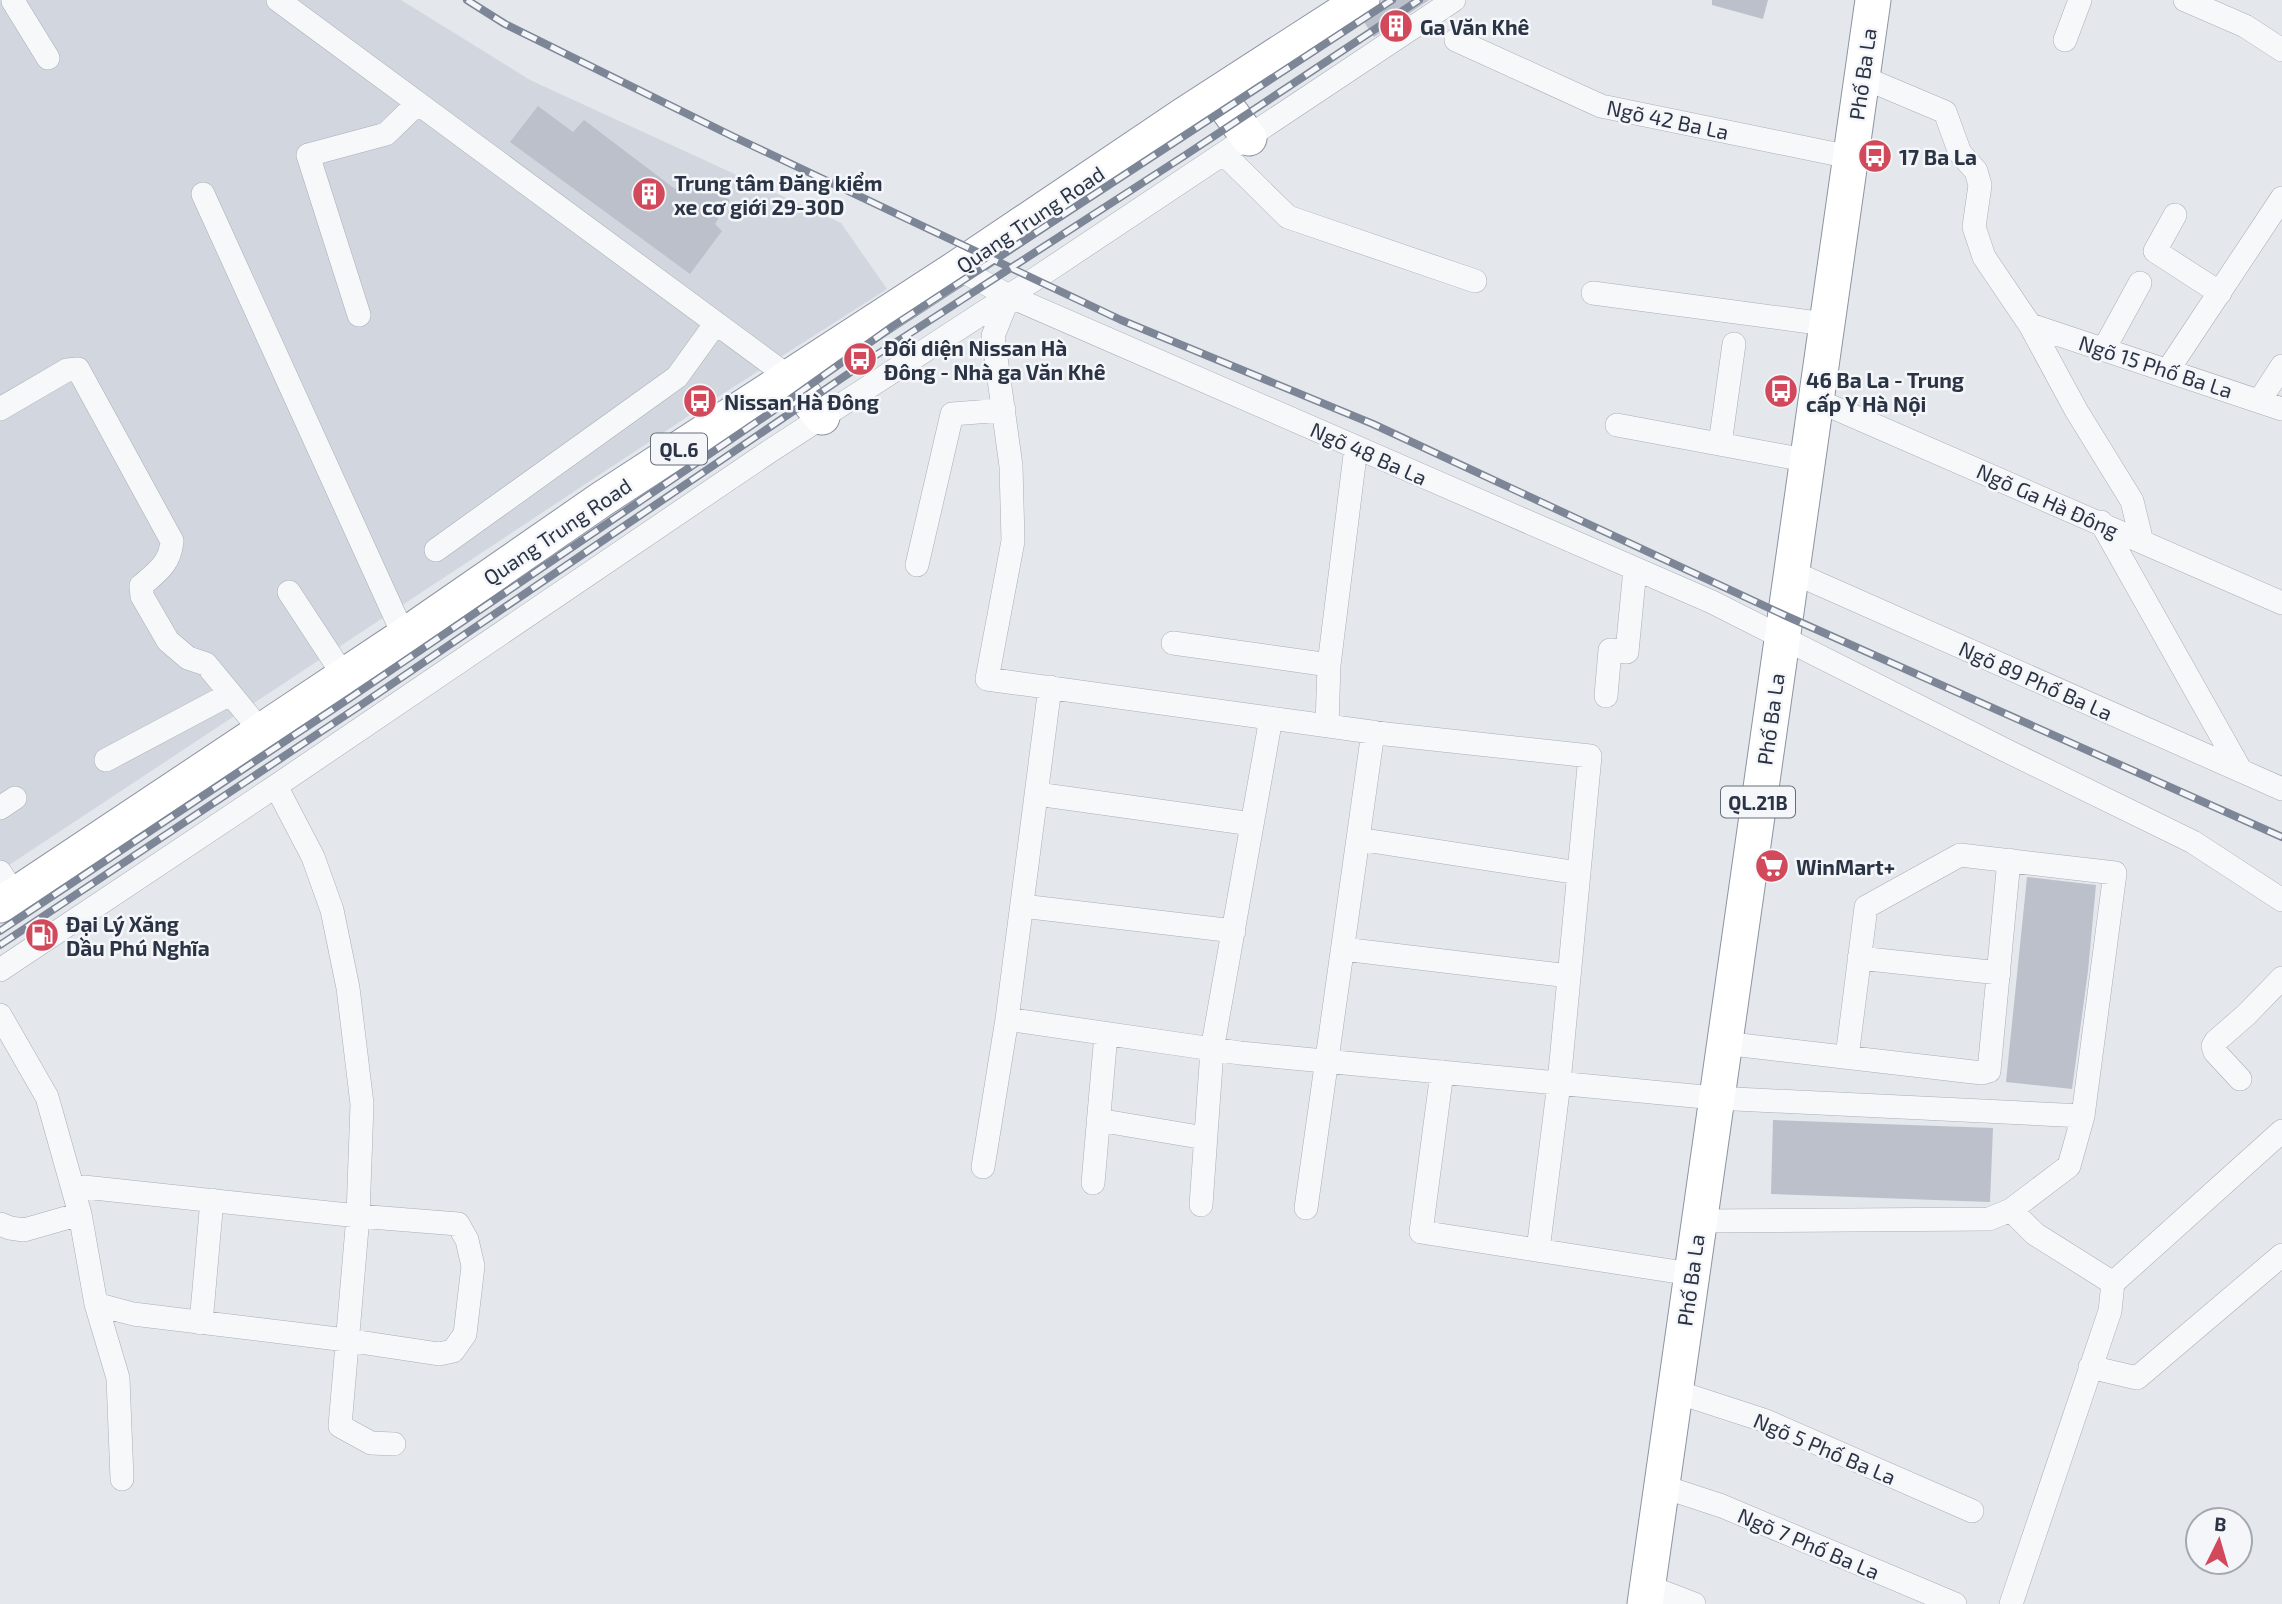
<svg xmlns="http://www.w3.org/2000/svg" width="2282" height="1604" font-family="'Exo 2',sans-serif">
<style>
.built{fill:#d2d6de}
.building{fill:#bbc0ca}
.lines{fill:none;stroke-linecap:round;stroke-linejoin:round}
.minor-casing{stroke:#a9aeb7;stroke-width:24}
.highway-casing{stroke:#8b94a3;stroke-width:37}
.minor{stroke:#f7f8fa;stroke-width:23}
.highway{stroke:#fff;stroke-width:35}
.rail-casing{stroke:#7d8696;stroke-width:8}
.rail{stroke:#f4f6f9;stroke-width:5;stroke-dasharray:16;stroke-linecap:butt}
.labels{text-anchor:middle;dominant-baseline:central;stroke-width:5;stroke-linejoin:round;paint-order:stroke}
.shield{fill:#f4f6f9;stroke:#676e7b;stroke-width:2}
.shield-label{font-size:19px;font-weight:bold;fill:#2b3445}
.poi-label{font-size:21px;font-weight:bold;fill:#2b3445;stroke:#f4f6f9;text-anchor:start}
.street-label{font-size:21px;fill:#2b3445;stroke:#f4f6f9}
</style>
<rect width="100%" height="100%" fill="#e4e7ec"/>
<path class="built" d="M0,0h401l129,80 311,143 46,66 -188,120 -699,462z"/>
<path class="building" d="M1382,0h47l-55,37 -10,-15 16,-12z
M1712,0h56l-5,19 -51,-14z
M538,106l35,26 11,-12 91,69 7,-11 48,22 -15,24 7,7 -32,43 -180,-132z
M2027,877l69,8 -8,86 -16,118 -66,-7z
M1773,1120l220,8 -3,74 -219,-8z"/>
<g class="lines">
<g class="minor-casing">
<path id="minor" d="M15,0l-2,1 35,57
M278,0l511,377
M2185,0l60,26 37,24
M1456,40l145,66 249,51
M2065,40l15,-40
M1862,77l83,35 15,41 16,18 4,14 -6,42 10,30 46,68 46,85 56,91 10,41
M1224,154l64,63 187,64
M203,194l201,442
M2175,215l-20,36 65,42
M957,268l52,28 703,306 293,148 188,92 89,58
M1593,293l232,31
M1009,296l-16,40 18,130 2,75 -26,138 399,55 204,22 -31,327 -21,167
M359,315l-51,-160 78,-21 32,-31
M2030,325l252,84
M2104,349l36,-66
M2168,370l114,-172
M1814,399l468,204
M2260,400l22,-34
M0,409l67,-39 11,-1 94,172c-2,23 -15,31 -31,45l1,10 26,45 20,17 18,6 55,67
M1617,425l188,35
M1720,444l14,-100
M2101,522l140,249
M436,550l241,-173 39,-54
M917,565l35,-151 52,-4
M1790,571l492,218
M289,592l55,84
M1173,643l156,22 -2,61
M1329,665l27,-218
M1606,696l4,-46 17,2 8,-83
M106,760l124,-66
M276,786l37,71 19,53 16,78 14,116 -4,112 -18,210 31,17 23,1
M1037,794l215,30
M0,808l15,-10
M1358,839l221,34
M0,872l15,23
M1022,906l212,25
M1343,949l226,27
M1859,958l140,15
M0,970l276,-184 491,-333 268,-174 419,-279
M0,1015l47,82 33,117 16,90 22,74 4,101
M1007,1019l233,34 475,45 368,18
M1723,1043l259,30 7,-2 20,-211
M1442,1072l-21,160 270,42
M2240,1079l-25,-27 -2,-6 3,-5 30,-26 36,-37
M1098,1120l107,18
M983,1167l24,-148 43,-332
M1093,1183l13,-149
M84,1187l274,29 100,8 9,16 6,26 -8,68 -12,17 -14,3 -93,-14 -213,-26 -37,-10
M1201,1205l11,-155 59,-332
M1306,1208l67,-476
M2011,1210l24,24 78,49
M1698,1221l291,-2 22,-9 58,-44 14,-50 32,-243 -155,-18 -94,52 -19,150
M0,1224l10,4 14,2 56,-16
M201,1323l11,-123
M2090,1367l47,11 145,-123
M1674,1391l92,30 206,90
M1661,1486l61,20 233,98
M1647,1586l47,18
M2011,1604l99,-293 3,-28 169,-152"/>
</g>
<g class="highway-casing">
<path id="highway" d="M1217,94l32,44
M789,377l33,40
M0,905l404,-269 198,-137 355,-231 227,-153 178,-115
M1645,1604c75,-535 150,-1070 228,-1604"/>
</g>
<use href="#minor" class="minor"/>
<use href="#highway" class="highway"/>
<g class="rail-casing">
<path id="rail" d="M467,0l38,24 227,112 389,184 252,104 411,191 498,222
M0,931l350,-233 439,-298 104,-74 499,-326
M0,945l361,-240 506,-344 317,-205 235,-156"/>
</g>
<use href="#rail" class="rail"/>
</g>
<defs>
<g id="building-disc" transform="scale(1.75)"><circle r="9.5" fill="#d1495b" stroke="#f4f6f9"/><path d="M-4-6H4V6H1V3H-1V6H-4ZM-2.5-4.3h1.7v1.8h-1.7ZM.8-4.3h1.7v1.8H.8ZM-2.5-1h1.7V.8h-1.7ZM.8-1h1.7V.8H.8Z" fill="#fff"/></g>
<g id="bus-disc" transform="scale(1.75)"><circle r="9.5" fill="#d1495b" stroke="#f4f6f9"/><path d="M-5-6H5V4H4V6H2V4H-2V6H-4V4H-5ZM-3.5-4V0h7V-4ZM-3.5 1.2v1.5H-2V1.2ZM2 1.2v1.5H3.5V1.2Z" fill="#fff"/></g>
<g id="supermarket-disc" transform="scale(1.75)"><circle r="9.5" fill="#d1495b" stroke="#f4f6f9"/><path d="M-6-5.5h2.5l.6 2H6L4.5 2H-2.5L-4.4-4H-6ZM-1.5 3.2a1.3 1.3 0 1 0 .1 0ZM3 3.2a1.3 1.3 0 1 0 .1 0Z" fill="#fff"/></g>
<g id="fuel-disc" transform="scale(1.75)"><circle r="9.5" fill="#d1495b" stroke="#f4f6f9"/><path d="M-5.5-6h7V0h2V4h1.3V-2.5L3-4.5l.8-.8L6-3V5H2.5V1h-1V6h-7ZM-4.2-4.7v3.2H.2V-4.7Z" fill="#fff"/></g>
</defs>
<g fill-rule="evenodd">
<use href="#building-disc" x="1396" y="26"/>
<use href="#bus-disc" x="1875" y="156"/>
<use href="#building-disc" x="649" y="194"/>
<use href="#bus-disc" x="860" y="359"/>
<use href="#bus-disc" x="1781" y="391"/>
<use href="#bus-disc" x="700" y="401"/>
<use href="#supermarket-disc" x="1772" y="866"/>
<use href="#fuel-disc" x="42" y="935"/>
</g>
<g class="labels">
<g class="shield">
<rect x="651" y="433.5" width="56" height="31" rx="5"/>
<rect x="1721" y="786.5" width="74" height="31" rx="5"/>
</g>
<g class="shield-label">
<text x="679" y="449">QL.6</text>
<text x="1758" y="802">QL.21B</text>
</g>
<g class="poi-label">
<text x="1420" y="26">Ga Văn Khê</text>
<text x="1899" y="156">17 Ba La</text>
<text x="674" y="182">Trung tâm Đăng kiểm<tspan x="674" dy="24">xe cơ giới 29-30D</tspan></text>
<text x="884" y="347">Đối diện Nissan Hà<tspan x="884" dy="24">Đông - Nhà ga Văn Khê</tspan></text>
<text x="1806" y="379">46 Ba La - Trung<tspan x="1806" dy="24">cấp Y Hà Nội</tspan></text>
<text x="724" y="401">Nissan Hà Đông</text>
<text x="1796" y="866">WinMart+</text>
<text x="66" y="923">Đại Lý Xăng<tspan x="66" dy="24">Dầu Phú Nghĩa</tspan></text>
</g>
<g class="street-label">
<text transform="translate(1862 74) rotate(-82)">Phố Ba La</text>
<text transform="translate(1668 119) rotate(12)">Ngõ 42 Ba La</text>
<text transform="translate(1030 219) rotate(-34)">Quang Trung Road</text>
<text transform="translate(2156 366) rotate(18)">Ngõ 15 Phố Ba La</text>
<text transform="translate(1369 453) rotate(24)">Ngõ 48 Ba La</text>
<text transform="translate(2048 500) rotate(24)">Ngõ Ga Hà Đông</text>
<text transform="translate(557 531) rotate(-34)">Quang Trung Road</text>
<text transform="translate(2036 680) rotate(24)">Ngõ 89 Phố Ba La</text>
<text transform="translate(1770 719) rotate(-82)">Phố Ba La</text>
<text transform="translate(1690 1280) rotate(-82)">Phố Ba La</text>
<text transform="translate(1825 1448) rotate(23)">Ngõ 5 Phố Ba La</text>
<text transform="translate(1809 1543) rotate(23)">Ngõ 7 Phố Ba La</text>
</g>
</g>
<g transform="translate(2219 1541) rotate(5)"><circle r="33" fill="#f4f6f9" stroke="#a4a8b1" stroke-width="2"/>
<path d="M0-5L12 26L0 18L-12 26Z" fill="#d1495b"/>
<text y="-10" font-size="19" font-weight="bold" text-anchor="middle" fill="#2b3445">B</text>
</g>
</svg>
